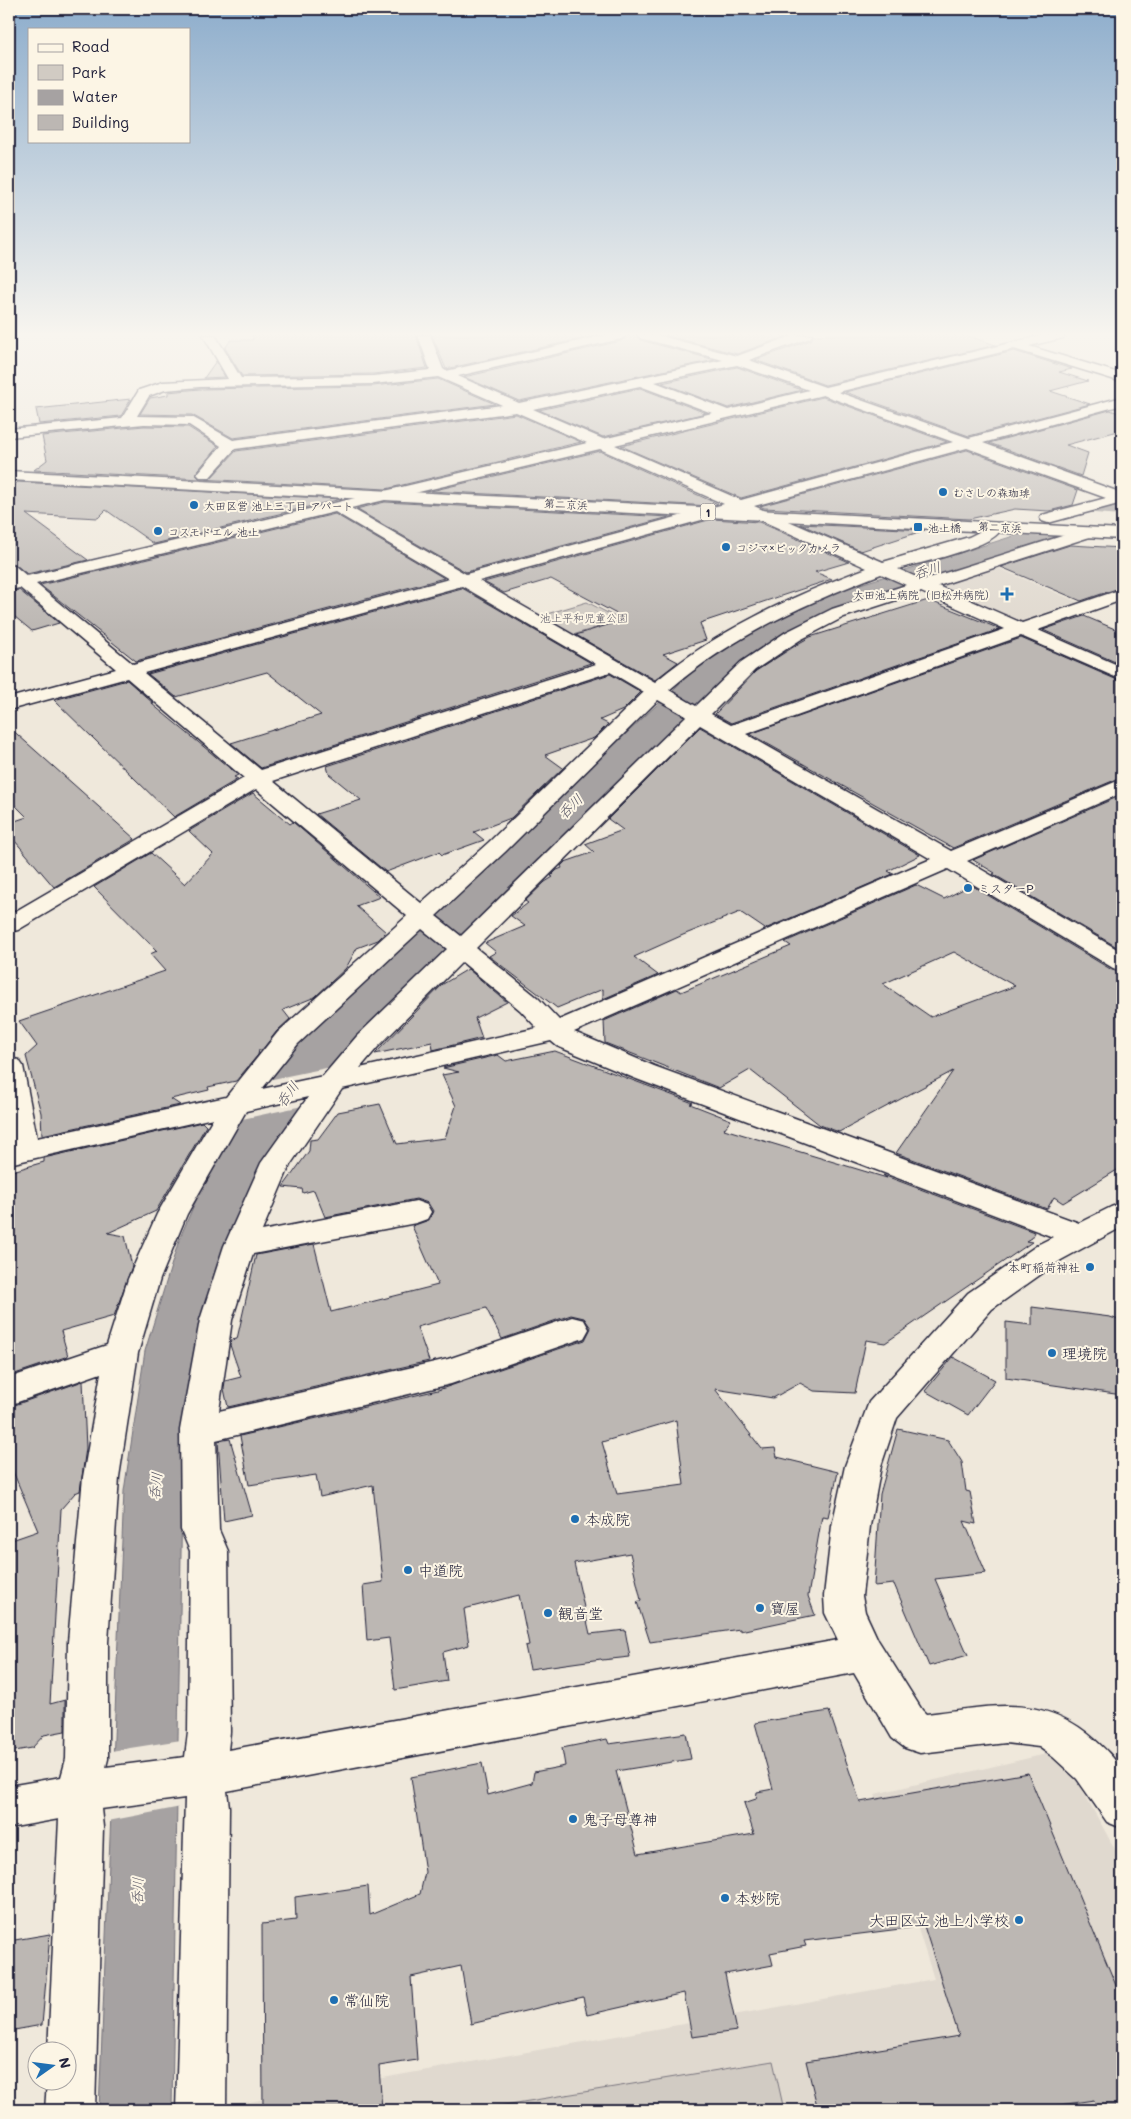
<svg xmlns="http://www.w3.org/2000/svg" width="1131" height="2119" font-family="Mali,'Klee One',sans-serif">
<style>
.built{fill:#e0d9cf}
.green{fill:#d1cbc3;stroke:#7a767f}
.water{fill:#a6a2a2;stroke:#716f79}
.pier{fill:#efe8db}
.building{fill:#bcb7b3;stroke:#22223b;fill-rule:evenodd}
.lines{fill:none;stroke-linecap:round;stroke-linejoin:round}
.minor-casing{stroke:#22223b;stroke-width:3}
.highway-casing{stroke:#22223b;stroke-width:3}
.minor{fill:#fcf5e5;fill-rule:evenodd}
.highway{fill:#fcf5e5;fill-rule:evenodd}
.poi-dot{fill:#1f6fb2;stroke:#fcf5e5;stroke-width:2}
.labels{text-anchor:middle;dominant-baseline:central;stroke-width:4;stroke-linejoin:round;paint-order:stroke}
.far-poi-label{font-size:11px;fill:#22223b;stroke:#fcf5e5;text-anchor:start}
.far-street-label{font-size:11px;fill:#22223b;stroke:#fcf5e5}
.shield{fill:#fcf5e5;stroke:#63616e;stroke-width:1}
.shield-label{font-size:11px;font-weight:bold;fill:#22223b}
.far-park-label{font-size:11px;fill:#575564;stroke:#fcf5e5}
.poi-label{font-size:12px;fill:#22223b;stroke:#fcf5e5;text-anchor:start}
.water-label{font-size:14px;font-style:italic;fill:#575564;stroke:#fcf5e5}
.near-poi-label{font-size:15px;fill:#22223b;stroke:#fcf5e5;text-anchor:start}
</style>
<rect width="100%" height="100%" fill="#efe8db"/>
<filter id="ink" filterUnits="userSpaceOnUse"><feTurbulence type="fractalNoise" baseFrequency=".02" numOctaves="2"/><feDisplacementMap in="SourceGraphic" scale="10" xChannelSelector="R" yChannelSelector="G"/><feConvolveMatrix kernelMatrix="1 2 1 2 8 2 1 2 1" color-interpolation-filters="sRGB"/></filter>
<g filter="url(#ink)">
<path class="built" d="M996,567l82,35 -62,21 -80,-36z
M1046,1754l28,21 48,87v248h-895v-4l707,-127 -59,-185z"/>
<path class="green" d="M587,602l34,18 -48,15 -33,-19z
M773,2061l11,49h-311h1z"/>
<path class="water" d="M1122,502v15l-257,81 -41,17 -35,18 -512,511 -95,347 -10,619h-73l25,-619 21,-140 34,-111 32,-75 24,-43 65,-83 407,-381 40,-26 82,-38z"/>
<path class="pier" d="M1081,512l41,3v4l-58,19 -56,-4z
M336,1066l-29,39 -74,16 30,-40z
M181,1740v67l-73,14 3,-70z"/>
<path class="building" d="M252,335h164l11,33 -54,6 -131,2 -17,-28 6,-8h22z
M432,335h166l-152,34z
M629,335h7l4,5 75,20 -196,41 -55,-24 157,-36z
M664,335h126l-53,19z
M814,335h151l31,10 -171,40 -70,-25 56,-20z
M1014,351l58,18 -13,3 29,9 -38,10 40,13 -121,32 -124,-44z
M216,361l9,16 -21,1z
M737,367l65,23 -74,18 -66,-25z
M438,379l57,25 -262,34 -41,-23 -52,-1 10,-16 18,-3v-3l32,-3 173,-3z
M640,388l66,25 -103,24 -64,-27z
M823,397l124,45 -206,56 -120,-52z
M131,399l-10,17 -82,8 -3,-15z
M1110,410l12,4v16l-56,15 22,8 -7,23 -92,-33z
M516,414l65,28 -195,47 -352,-19 13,-10 -5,-24 102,-10 44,1 30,19 -23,28 5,5h10l26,-28z
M967,450l111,40 -5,15 -24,6 -34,-2 -46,10 -205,-11 -4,-2z
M600,451l118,53 -7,2 -280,-15z
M18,482l323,17 -187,45 -48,-34 -8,8 -72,-4 62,46 -61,14 -11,-9 -7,-2v-73z
M385,502l284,15 -203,55 -110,-63z
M335,514l109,64 -308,83 -96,-76z
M712,519l47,3 90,40 -34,10 17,7 -132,44 6,17 -43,14 15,8 -23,18 -79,-45 50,-16 -75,-40 -47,14 -20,-11z
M800,524l125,6 -64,21z
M1070,545l52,3v39l-41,14 -80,-34z
M462,588l129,75 -330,105 -30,-25 90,-28 -54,-43 -91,25 -28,-23z
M19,590l40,33 -27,8 -23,-19v-20z
M928,600l72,29 -269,94 -16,-9 41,-43 45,-29 9,-5z
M1084,616l38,16v33l-79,-35z
M1021,638l101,44v95l-169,71 -203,-114z
M610,674l31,18 -18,18 -23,10 8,4 -14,14 -49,17 18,13 -52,50 -37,14 10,8 -42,15 -3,-3 -53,20 -70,-58 45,-14 -32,-26 -2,-8z
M127,680l27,24h-2l86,71 -4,2 4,2 -64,38 -120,-117z
M9,727l126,112 -81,48 -45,-53v-11l18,-6 -18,-18z
M700,727l220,128 -32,16 5,3 -128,55 -25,-17 -57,23 -49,22 24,18 -55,24v-10l-46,19 -68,-52 7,-4 -11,-9 40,-17 -14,-10 17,-13 -3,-2 20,-19 8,-5 -2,-1 6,-6 5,-2 -1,-2 4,-4 29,-10 -9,-8 38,-14 -15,-11z
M253,793l37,31 3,-2 87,75 -24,9 30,26 -8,8 -21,8 -11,20 -31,29 -32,13 7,9 -13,12 -15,19h-3l-1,5 -22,26 -28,6 1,3 -38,9 9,6 -138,30 -1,-22 -15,-57 11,-10 -18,-25 146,-50 -15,-17 7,-3 -63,-64 57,-34 34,31 28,-30 -24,-23z
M1122,795v155l-129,-76 2,-1 -22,-13z
M916,885l28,14 27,-14 141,85 10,3v194l-59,36 -9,-6 -7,12 -151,-56 57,-82 -114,61 -19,-7 -70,-55 -31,18 -114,-45 -1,-22 73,-32 4,3 110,-46 -6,-4zM954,952l61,34 -84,31 -48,-33z
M468,969l39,33 -32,16 7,20 -49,12 -1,-8 -57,12 68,-70z
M555,1051l138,52 -3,1 41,16 -7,9 163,49 -4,-3 151,57 -3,6 -5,3 6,1 -147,101 -19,-3 -11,53 -41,-2 -14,-8 -27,15 -58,-9 47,60 13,-1 2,9 61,15 -10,45 -6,-1 -14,80 7,19 -75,16v-2l-90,13 -13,-40 4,-2 -11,-47 -56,10 16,71 35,-4 5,27 -28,3 -1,-1 -71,10 -5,-23 4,-1 -10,-50 -55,14 5,36 -26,7 4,29 -52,9 -6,-52 -22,3 -4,-56 20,-3 -10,-97 -53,12 -4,-22 -67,10 -9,-49 198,-46 147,-50 6,-12 -7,-10 -13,-3 -69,24 -16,-31 -69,19 12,34 -201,46 -4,-18 1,-8 16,-4 -11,-32 1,-5 6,-1 19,-84 58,-11 17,68 107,-27 -26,-59 17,-6 4,-9 -5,-8 -12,-4 -91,18 -11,-27 -11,3 -1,-4 -19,-2 26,-36 1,-11 8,-1 20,-27 42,-8 17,40 48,-6 11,-32 -14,-31 17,-3 -16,-4 55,-13 8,6zM676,1420l8,65 -67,9 -15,-52z
M202,1122l4,4 -50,85 -48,22 17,3 7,30 -18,50 -53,15 7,25 -59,20v-204l35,-10v-4z
M1032,1307l78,10 12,4v74l-116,-17v-56l26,3z
M953,1357l42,23 -27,35 -43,-24z
M83,1381l3,67 -6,43 -5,2 -14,16 -11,195 15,-4v31l-21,4 -12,13 -23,4v-211l29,-10 -29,-69v-55z
M898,1429l50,11 14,22 4,29 4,1 6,32 -12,-3 22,52 -51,6 33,76 -39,11 -35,-82 -20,2 6,-92z
M230,1439l22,76 -28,6 -6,-80z
M829,1711l31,91 168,-29 94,227v110h-24l-4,-10 -69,10h-207l-12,-49 153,-25 -35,-110 -120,15 2,5 -36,7 3,12 -48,9 12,57 -45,6 -8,-44 -97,22 -4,-18 -112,27 -10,-58 -50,11 6,83 -38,6 3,44h-119l-1,-186 34,-4 -1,-23 73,-11 2,29 50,-21 5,-22 -14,-95 71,-14 6,32 44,-12 2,-11 31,-6 -3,-18 45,-9 2,5 77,-11 5,26 -75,12 22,83 116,-20 -10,-31 12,-4 1,-7 16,-3 -18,-66z
M50,1934l-8,91 -33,6v-90z"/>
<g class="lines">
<g class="minor-casing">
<path id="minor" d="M203,335h12l26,43 132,-2 57,-6 -12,-35h12l13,34 3,2 160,-36h21l-6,4 -163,37 61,27 204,-43 -83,-22 -2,-3h19l80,21 58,-21h17l-2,3 -61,22 76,27 219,-52h21l-2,3 -34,8 93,28v8l-108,-33 -176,43 131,46 153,-41v8l-139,38 139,50v10l-74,20 -6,-2 -2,-3 2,-3 64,-17 -139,-50 -213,58 129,56 86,-25 14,-7 2,-6h12l2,8c-11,16 -80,31 -101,37l25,11 161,-51h12l2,3 -2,3 -158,51 84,37 100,-34v11l-84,30 84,37v13l-101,-44 -275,98 205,117 171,-72v14l-155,68 155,91v19l-9,-3 -165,-99 -374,163 80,34 425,157 32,-16 11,-4v24l-61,33 -69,49 -95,109 -16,48 -11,60 -8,70 3,16 13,28 44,70 4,4c64,-7 115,-22 168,25 10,9 21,19 27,31 4,8 1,47 1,58l-15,-6 -30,-43 -24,-22 -14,-10 -33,-4 -86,10 -15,-5 -13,-10 -38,-65 -627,118 2,16 -3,303h-50l9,-312 -84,11 2,18 -8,283h-50l2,-28h21v-30h-20l11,-233 -50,9v-42l52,-9 5,-18 2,-117 15,-165 18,-104 -92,32v-27l98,-33 21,-66 29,-65 56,-96 -204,46v-106l10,2 4,6 14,72 189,-41 52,-65 129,-116 -151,-127 -238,141 -9,2v-17l235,-137 -117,-100 -118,32v-12l107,-29 -96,-81 -11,2v-25l6,1 12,10 560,-133 -71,-31 -281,37 -25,28h-10l-3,-3 24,-28 -32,-21 -45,-1 -135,13v-8l113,-11 17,-28 24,-8 65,-3zM737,365l72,25 -81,20 -73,-28zM438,377l64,28 -269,35 -41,-23 -55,-1 12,-20 16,-6 35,-3 173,-3zM640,386l72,27 -109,26 -70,-30zM823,395l130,47 -212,58 -126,-55zM600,449l124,55 -258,70 -115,-66zM738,510l129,58c-75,28 -150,62 -212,114l-176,-101zM335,512l114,67 -316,85 -97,-80zM881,574l25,11 -74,24 -46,23 -45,30 -45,44 -27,-16c62,-53 137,-87 212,-116zM462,586l134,78 -335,106 -117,-97zM921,592l84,37 -274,96 -20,-11 44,-44 45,-30 44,-23zM610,672l34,20 -155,150 -68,61 -148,-122zM658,700l28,16 -225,220 -25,-20 69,-64zM700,725l231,134 -372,161 -21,-22 -62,-50zM422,929l25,20 -90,87 -34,40 -61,13 36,-45zM462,962l58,48 17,18 -177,40 17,-20zM551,1041l6,5 77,32 419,159 -14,7 -71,49 -99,109 -24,64 -13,60 -8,70 1,17 13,27 -610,110 2,-18 -2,-181 -9,-21 -3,-90 235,-56 133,-46 5,-9 -5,-9 -12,-3 -124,42 -229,52 13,-91 21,-66 163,-31 11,-4 4,-7 -4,-7 -11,-4 -154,30 28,-66 52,-76zM308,1097l-47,66 -37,83 -24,74 -20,110 1,100 9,21 -2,181 -3,25 -79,10 2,-8v-117l11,-165 19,-124 22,-74 27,-65 59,-103z"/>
</g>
<g class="highway-casing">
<path id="highway" d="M9,471l1113,58v10l-1113,-59z"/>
</g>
<use href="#minor" class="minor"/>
<use href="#highway" class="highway"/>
</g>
</g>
<linearGradient id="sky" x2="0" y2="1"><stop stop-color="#8dadcc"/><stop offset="0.53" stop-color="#f8f5ef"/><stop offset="1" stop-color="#f8f5ef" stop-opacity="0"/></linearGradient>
<rect width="1131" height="631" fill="url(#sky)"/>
<g class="poi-dot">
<circle cx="943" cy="492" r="5"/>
<circle cx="194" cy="505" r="5"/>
<rect x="913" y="522" width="10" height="10" rx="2.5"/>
<circle cx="158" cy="531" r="5"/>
<circle cx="726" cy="547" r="5"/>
<path d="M1004.5 586.5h5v5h5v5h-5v5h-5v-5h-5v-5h5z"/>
<circle cx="968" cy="888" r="5"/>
<circle cx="1090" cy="1267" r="5"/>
<circle cx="1052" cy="1353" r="5"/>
<circle cx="575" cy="1519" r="5"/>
<circle cx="408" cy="1570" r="5"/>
<circle cx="760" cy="1608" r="5"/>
<circle cx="548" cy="1613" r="5"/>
<circle cx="573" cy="1819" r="5"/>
<circle cx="725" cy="1898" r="5"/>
<circle cx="1019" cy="1920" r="5"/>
<circle cx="334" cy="2000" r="5"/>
</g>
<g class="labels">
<g class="far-poi-label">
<text x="953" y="492">むさしの森珈琲</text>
<text x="204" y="505">大田区営 池上三丁目 アパート</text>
<text x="928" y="527">池上橋</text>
<text x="168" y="531">コスモドエル 池上</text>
<text x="736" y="547">コジマ×ビックカメラ</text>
<text x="996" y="594" text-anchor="end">大田池上病院（旧松井病院）</text>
</g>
<g class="far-street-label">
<text transform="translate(566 504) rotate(3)">第二京浜</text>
<text transform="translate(1000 527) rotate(3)">第二京浜</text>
</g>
<rect class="shield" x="700.5" y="503.5" width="15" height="17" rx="4"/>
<g class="shield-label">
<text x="708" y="512">1</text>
</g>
<g class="far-park-label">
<text x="584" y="617">池上平和児童公園</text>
</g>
<g class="poi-label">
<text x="978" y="888">ミスターP</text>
<text x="1080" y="1267" text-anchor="end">本町稲荷神社</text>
</g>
<g class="water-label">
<text transform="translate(927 570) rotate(-17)">呑川</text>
<text transform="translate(570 806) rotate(-44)">呑川</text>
<text transform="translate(287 1094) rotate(-54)">呑川</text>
<text transform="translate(155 1486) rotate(-84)">呑川</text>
<text transform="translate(137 1891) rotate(-88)">呑川</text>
</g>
<g class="near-poi-label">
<text x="1062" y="1353">理境院</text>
<text x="585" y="1519">本成院</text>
<text x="418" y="1570">中道院</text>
<text x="770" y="1608">寶屋</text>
<text x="558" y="1613">観音堂</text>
<text x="583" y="1819">鬼子母尊神</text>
<text x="735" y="1898">本妙院</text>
<text x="1009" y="1920" text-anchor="end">大田区立 池上小学校</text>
<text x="344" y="2000">常仙院</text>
</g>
</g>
<rect width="1131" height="2119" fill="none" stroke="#fcf5e5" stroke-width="30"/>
<rect x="15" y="15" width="1101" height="2089" fill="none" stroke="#22223b" stroke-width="2" filter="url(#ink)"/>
<rect x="28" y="28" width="162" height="115" fill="#fcf5e5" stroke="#a5a1a1"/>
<rect x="38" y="44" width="25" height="8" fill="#fcf5e5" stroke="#a5a1a1"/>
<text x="72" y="52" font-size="15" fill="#22223b">Road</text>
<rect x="38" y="65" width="25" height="15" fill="#d1cbc3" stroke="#a5a1a1"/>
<text x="72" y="78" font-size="15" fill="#22223b">Park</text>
<rect x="38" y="90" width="25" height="15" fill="#a6a2a2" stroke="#a5a1a1"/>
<text x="72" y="102" font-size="15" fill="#22223b">Water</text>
<rect x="38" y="115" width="25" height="15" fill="#bcb7b3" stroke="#a5a1a1"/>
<text x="72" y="128" font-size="15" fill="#22223b">Building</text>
<g transform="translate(52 2066) rotate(76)"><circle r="24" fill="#fcf5e5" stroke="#a5a1a1"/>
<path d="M0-4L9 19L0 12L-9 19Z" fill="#1f6fb2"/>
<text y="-8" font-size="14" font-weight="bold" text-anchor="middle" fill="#22223b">N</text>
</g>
</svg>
